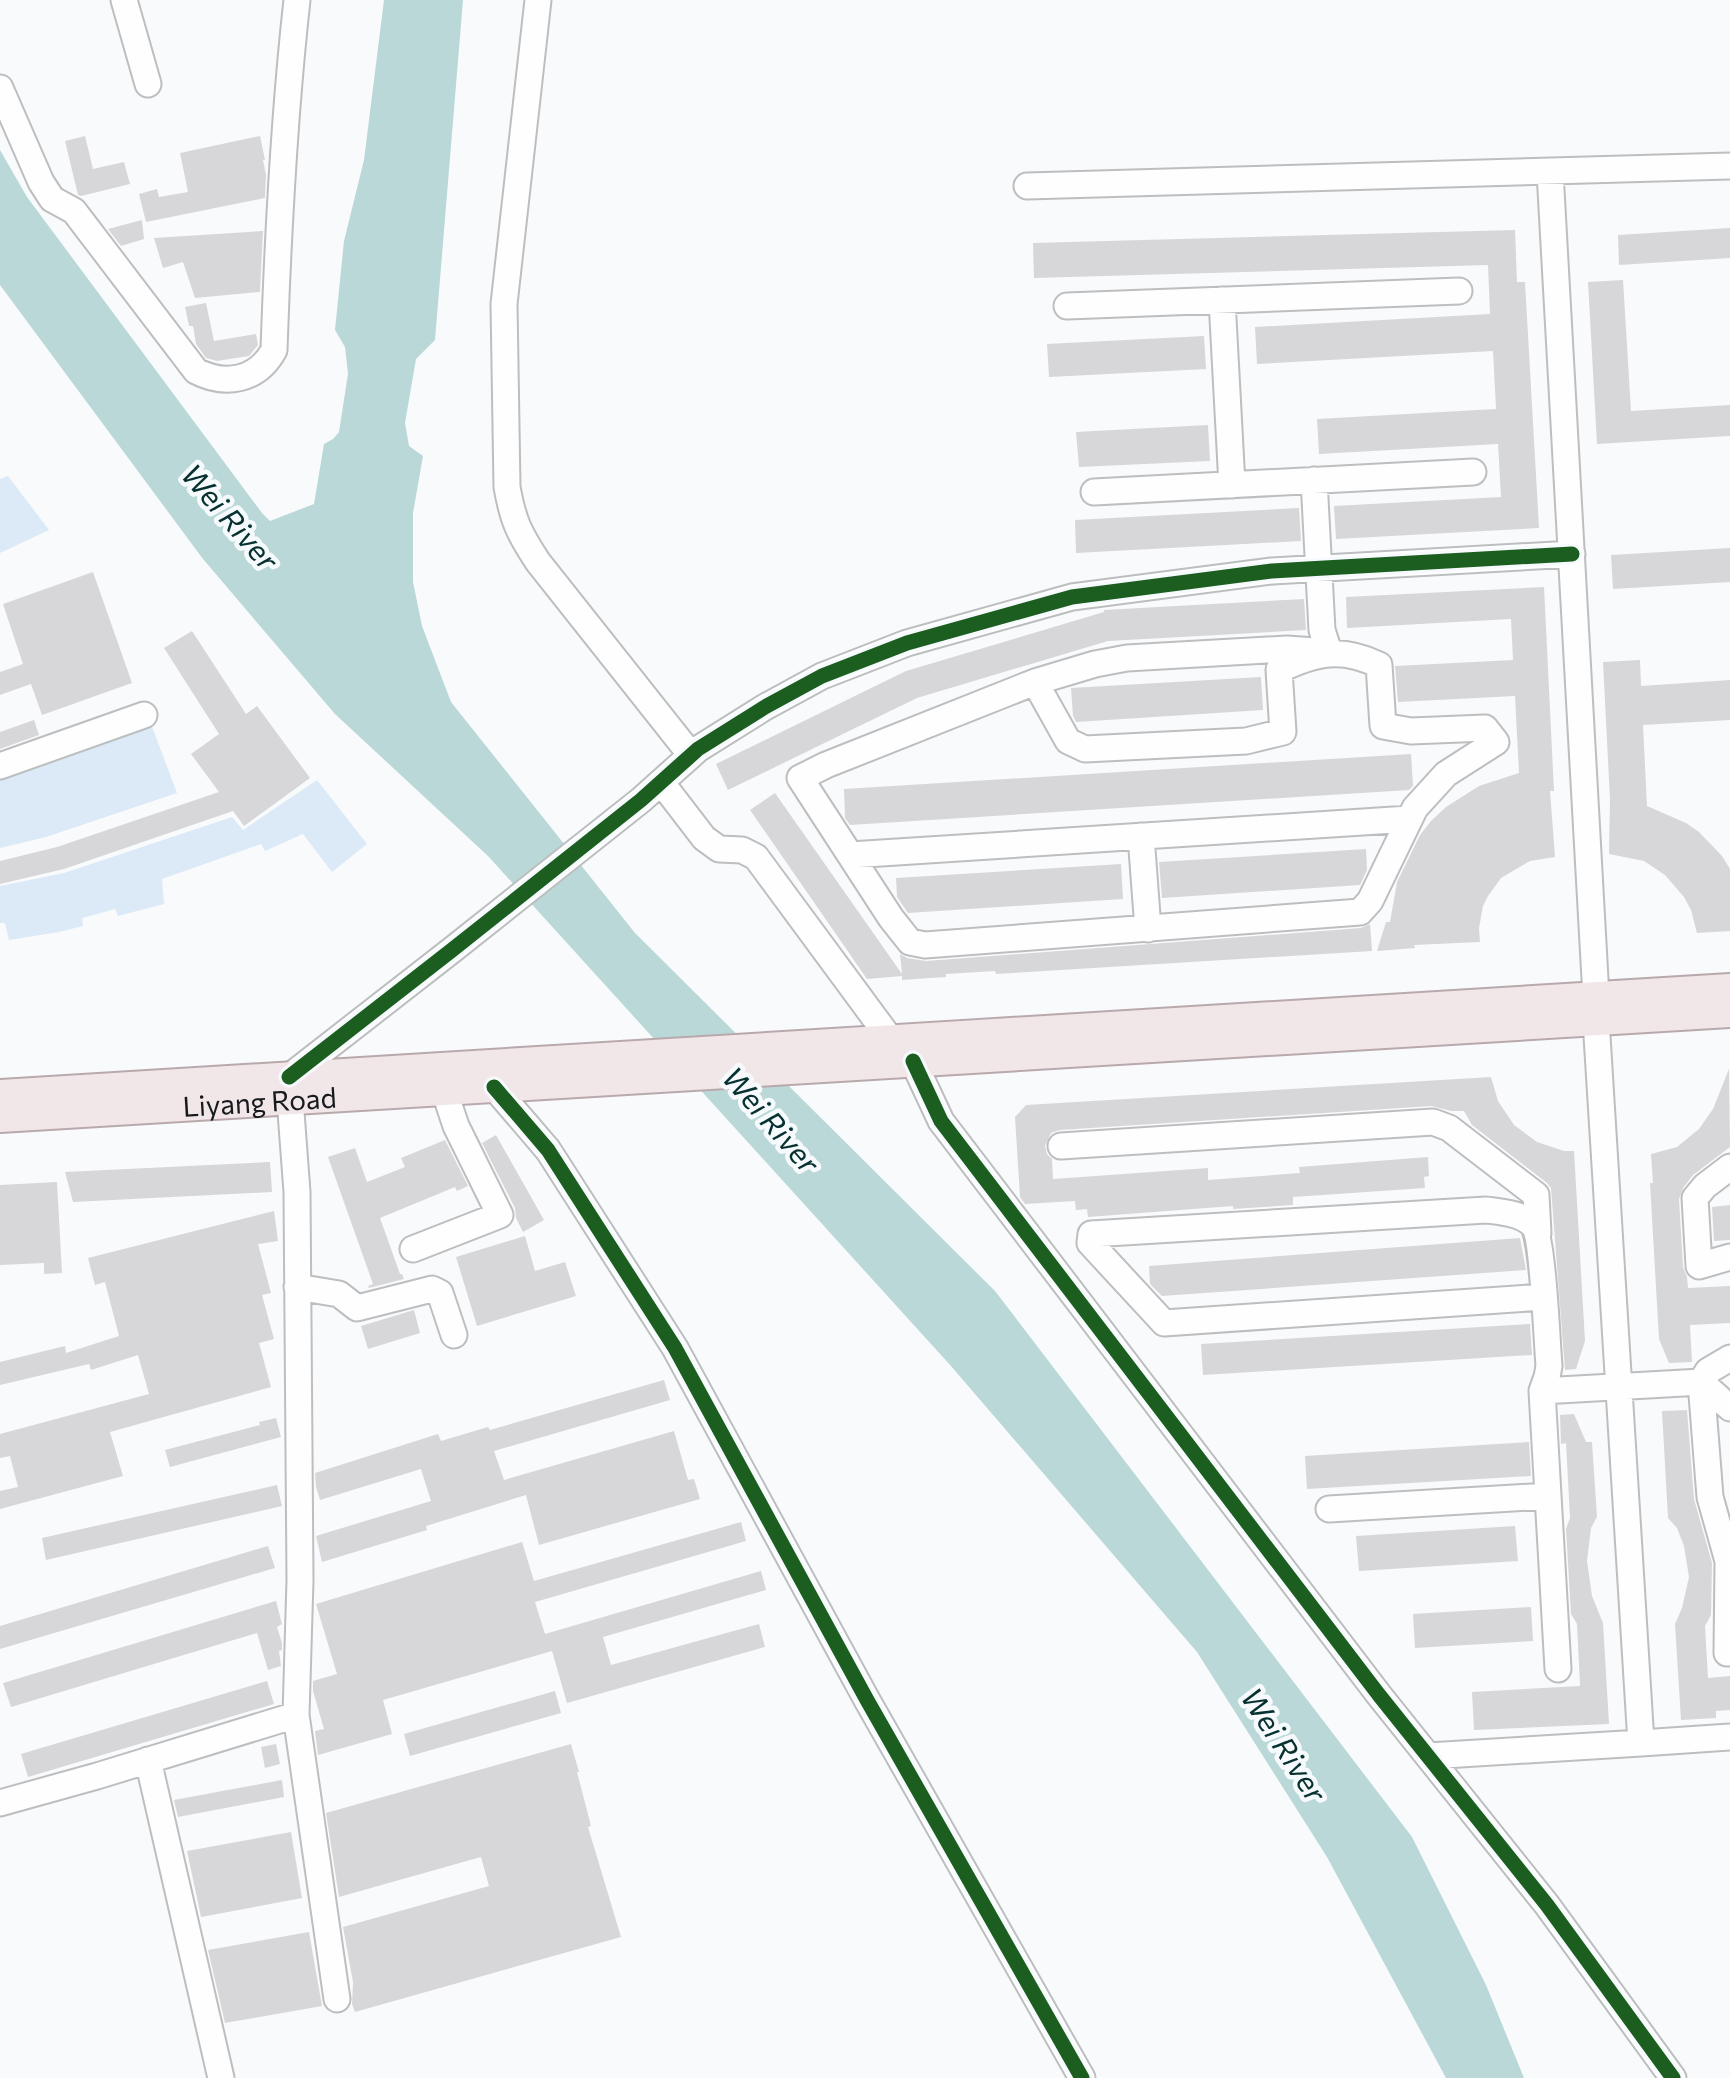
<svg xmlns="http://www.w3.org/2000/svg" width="1730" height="2078" font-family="Commissioner,sans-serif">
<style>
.green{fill:#dbeaf6}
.water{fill:#bad8d8}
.building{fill:#d7d7da}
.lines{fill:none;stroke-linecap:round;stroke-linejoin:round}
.minor-casing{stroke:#bcbec0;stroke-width:29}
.major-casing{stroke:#b9a9ad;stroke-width:34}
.minor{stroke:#fefeff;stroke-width:25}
.major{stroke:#f1e7e9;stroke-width:30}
.cycleway-casing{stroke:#f7fafd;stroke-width:21}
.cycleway{stroke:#1b5e20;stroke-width:15}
.labels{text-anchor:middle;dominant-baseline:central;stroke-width:9;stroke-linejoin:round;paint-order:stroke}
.street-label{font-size:28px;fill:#171a1d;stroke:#f7fafd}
.water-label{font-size:30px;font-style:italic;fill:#073131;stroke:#f7fafd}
</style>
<rect width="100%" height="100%" fill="#f8fafc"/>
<path class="green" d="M8,476l41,54 -49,23v-74z
M151,724l26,69 -131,44 -46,11v-70z
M317,780l50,64 -35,28 -29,-38 -38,17 -4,-7 -99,35 2,25 -46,12 -3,-7 -33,9 1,8 -24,6 -50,8 -4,-17h-5v-37l64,-13 168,-56 11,13z"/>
<path class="water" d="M384,0h79l-28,340 -19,19 -11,64 4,23 14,10 -10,57v69l9,44 29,76 184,231 360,358 417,546 74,148 38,93h-78l-119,-221 -130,-205 -246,-286 -463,-510 -153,-142 -132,-155 -203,-274v-135l27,47 235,316 8,8 44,-17 10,-60 9,-5 6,-7 9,-58 -3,-27 -10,-17 9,-89 20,-81z"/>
<path class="building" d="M85,136l8,33 31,-7 6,22 -49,12 -3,-1 -13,-54z
M260,136l5,24h-2l3,15 -1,23 -119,24 -7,-28 18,-5 2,8 29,-5 -8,-39z
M142,220l2,19 -23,7 -13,-17z
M1730,228v30l-111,7 -1,-30z
M1515,230l2,52h8l14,246 -203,11 -2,-33 167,-9 -3,-53 -179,10 -2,-35 179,-10 -3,-58 -236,13 -2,-37 235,-13 -2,-49 -454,13 -1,-35z
M263,231l-3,61 -65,6 -12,-36 -20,6 -9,-30z
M1623,280l8,131 99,-6v31l-133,8 -9,-162z
M206,303l8,38 42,-7 2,11 -9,11 -32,5 -11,-3 -10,-14 -3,-18h-4l-4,-19z
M1204,336l2,33 -157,8 -2,-33z
M1208,425l2,36 -131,6 -3,-35z
M1299,508l2,33 -225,12 -1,-33z
M1730,548v34l-117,7 -2,-34z
M93,572l39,111 -90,32 -11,-31 -31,11v-23l23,-8 -20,-60z
M1544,587l10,204h-4l5,66 -25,4 -29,17 -13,18 -5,10 -4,22 1,14 -66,3 1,3 -38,3 9,-29h4l7,-40 23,-47 11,-14 15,-14 33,-21 40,-13 -4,-77 -117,6 -3,-36 118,-6 -2,-41 -164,9 -1,-31z
M1304,599l2,31 -198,11 -191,57 -189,92 -12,-26 190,-93 198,-59v-2z
M192,631l54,83 11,-8 53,72 -66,48 -11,-15 -169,58 -64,15v-23l57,-14 162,-55 -28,-38 28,-20 -55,-86z
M1640,660l1,26 89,-6v40l-87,5 4,81 39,17 13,9 23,24 8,13v62l-33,2 -6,-23 -7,-13 -19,-22 -21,-14 -35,-7 1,-54 -7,-138z
M1261,677l2,33 -187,12 -3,-6 -2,-28z
M34,720l5,15 -39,14v-17z
M1411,754l2,32 -4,4 -559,35 -5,-7 -1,-29z
M775,793l127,181 -2,-20 7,4 19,3 435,-33 9,-4 2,27 -376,23 -1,-3 -49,3v3l-16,1 -28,2v-4l-35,3 -117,-169z
M1366,849l1,21 -7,15 -198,13 -3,-36z
M1121,864l2,35 -215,14 -11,-16 -1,-19z
M1729,1069l1,78 -37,28 -10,13 -4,11 4,68 4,10 1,11 42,-2v37l-40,2 2,37 -23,1 -10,-24 -9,-156h3l-2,-29 26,-7 22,-18 14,-20z
M1491,1077l7,24 16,24 23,17 27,9h10l11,190 -9,28 -11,1 -14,-182 -4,-5 -75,-58 -8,-14h-13l-19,-5 -372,24 -9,3 -6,13 2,8 5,5 1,20 155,-11v12l92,-7 -1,-6 129,-10 1,19 -5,1 1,11 -132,9v8l-60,4v-3l-145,11 -1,-8 -11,1 -1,-9 -50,3 -5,-7 -5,-80 11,-12z
M496,1135l48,85 -21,12 -7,-14 -1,-10 -33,-65z
M445,1140l23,46 -11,5 -2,-4 -75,31 20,56h2l2,5 -35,9 -1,-2 5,-2 -45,-127 27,-9 12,34 38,-15 -4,-9z
M270,1162l2,30 -199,10 -8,-30z
M57,1182l5,91 -18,1v-11l-44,2v-80z
M1730,1205v35l-16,1 -2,-34z
M274,1211l4,30 -20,3 13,49 -9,2 12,44 -15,4 12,44 -161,45 13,44 -123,33v-18l18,-4 -8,-31 -10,2v-24l149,-40 -11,-39 -47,15 -2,-6 -89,21v-23l65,-16 1,7 53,-17 -14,-54 -10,3 -7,-27z
M525,1236l10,35 30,-9 11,34 -99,30 -21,-69z
M1520,1238l6,32 -364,26 -12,-12 -1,-18z
M414,1310l6,23 -52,16 -7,-23z
M1530,1324l2,31 -329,20 -2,-31z
M664,1380l6,20 -176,51 10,29 170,-49 14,49 6,-1 6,20 -161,46 -13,-50 -100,31 1,4 -105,32 -6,-26 115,-35 -10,-32 -101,31 -4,-13 -1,-14 123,-39 3,7 47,-14 2,3z
M1687,1410l7,89 18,64 -1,52 -6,11 3,52 22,-2v34l-14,1v7l-35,2 -6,-96 7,-16 7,-31 -5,-31 -7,-18 -9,-10 -6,-107z
M1574,1414l12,28h6l5,75 -6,11 -4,33 5,35 11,27 6,101 -135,6 -2,-38 108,-6 -3,-62 -6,-10 -5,-85 4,-11 -4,-75 -5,1 -1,-29z
M276,1418l5,19 -111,30 -5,-17 95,-25 -1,-3z
M1529,1442l2,34 -224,13 -2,-33z
M277,1485l5,21 -236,54 -4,-22z
M741,1522l5,19 -211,61 10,32 216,-63 5,19 -163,47 8,28 148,-41 6,23 -198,56 -15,-52 -169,49 9,34 -74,21 -3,-24 9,-2 -11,-38v-10l24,-7 -21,-70 206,-62 12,39z
M1515,1526l3,35 -159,10 -3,-35z
M268,1546l7,22 -275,81v-23z
M276,1601l6,23 -5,3 5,16v7l-3,1 2,15 -13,4 -11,-37 -246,74 -8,-24z
M1531,1607l2,34 -118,7 -2,-34z
M267,1681l7,23 -246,73 -7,-23z
M555,1691l6,22 -151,43 -6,-22z
M276,1744l4,20 -15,4 -4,-21z
M571,1744l8,28h-2l14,54 -3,1 33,110 -266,75 -3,-8 1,-22 -10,-55 146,-41 -8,-29 -142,40 -13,-84z
M282,1780l2,17 -106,20 -4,-17z
M291,1832l11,66 -101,19 -14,-66z
M309,1932l13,74 -97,17 -17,-73z"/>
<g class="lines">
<g class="minor-casing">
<path id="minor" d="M124,0l24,84
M538,0l-34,304 3,183c6,34 12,46 31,75l153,193
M0,88l41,94 11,17 22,12 122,160c29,15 61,10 78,-21 4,-117 10,-234 23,-350
M1550,172l46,825
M1027,186l703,-20
M1222,300l10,185
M1067,306l392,-15
M1094,492l379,-20
M1035,682l33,59 17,8 161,-8 37,-9 -4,-62c37,-18 63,-23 100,-5l4,61 28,5 74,-3 11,14 -50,32 -31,34 -45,93 -10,11 -435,33 -15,-3 -19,-24 -91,-140 26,-13 209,-83 60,-18 32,-6 160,-9 42,3 -7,-22 -8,-150
M0,766l144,-51
M661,782l43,56 15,11 23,1 14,7 135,183
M1141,836l7,93
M850,855l559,-36
M1596,1020l45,723 89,-6
M913,1061l28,60 438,574 168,210 126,173
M289,1077l163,-127 189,-150 57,-51 67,-42 57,-31 85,-33 165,-46 200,-26 300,-17
M494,1087l54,63 127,198 192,352 215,378
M290,1099l7,93 3,388 -4,135 41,284
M1061,1146l372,-24 16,6 87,67 2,38
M1730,1167l-25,19 -10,12 4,68 31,-9
M413,1249l87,-34 -44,-89 -12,-36
M297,1287l42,7 18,14 75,-19 8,4 14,42
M1543,1297l-379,26 -74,-80 1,-9 395,-24c15,2 34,3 46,14 11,10 15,119 17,142l-2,11 -5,14 16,278
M1730,1358l-22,13 -7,11 9,115 18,64 -1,92h3
M1542,1391l159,-9 29,26
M1329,1509l219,-13
M1428,1756l213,-13
M148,1760l73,318
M0,1803l97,-27 199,-61"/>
</g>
<g class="major-casing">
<g id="major">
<path d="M0,1095l1730,-106"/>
<path id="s1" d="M0,1117l1730,-105"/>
</g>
</g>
<use href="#minor" class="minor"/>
<use href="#major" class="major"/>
<g class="cycleway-casing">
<path id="cycleway" d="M913,1061l28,60 438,574 168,210 126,173
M289,1077l163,-127 189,-150 57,-51 67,-42 57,-31 85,-33 165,-46 200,-26 300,-17
M494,1087l54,63 127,198 192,352 215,378"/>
</g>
<use href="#cycleway" class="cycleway"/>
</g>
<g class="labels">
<g class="street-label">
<text stroke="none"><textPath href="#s1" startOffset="260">Liyang Road</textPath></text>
</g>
<g class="water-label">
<text transform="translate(231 516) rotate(49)">Wei River</text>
<text transform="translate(772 1119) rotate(49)">Wei River</text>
<text transform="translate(1285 1744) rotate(57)">Wei River</text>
</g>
</g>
</svg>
